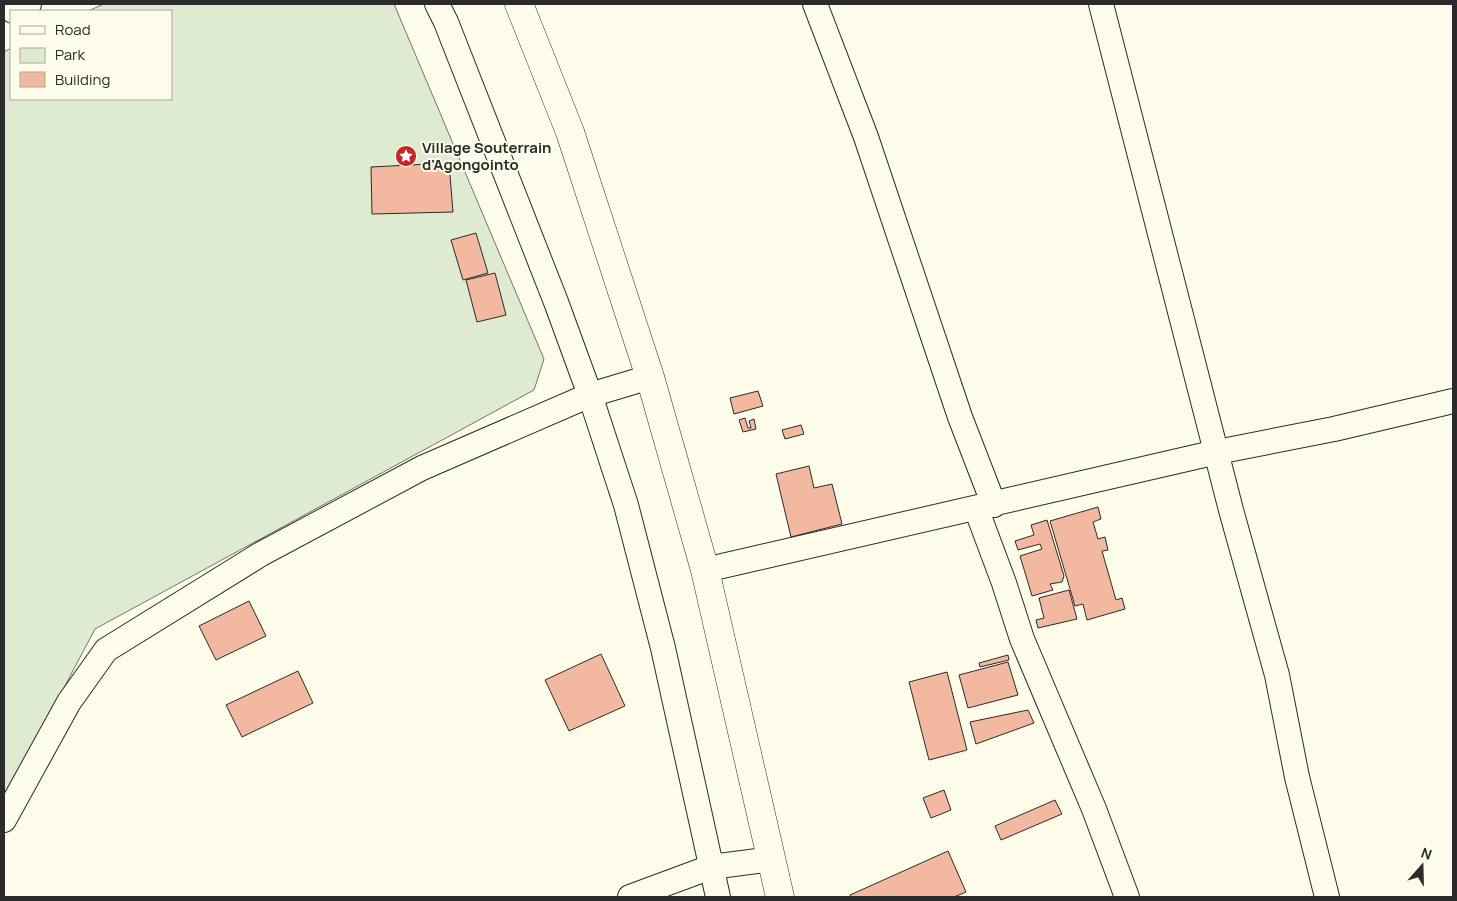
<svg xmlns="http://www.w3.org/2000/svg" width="1457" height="901" font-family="Manrope,sans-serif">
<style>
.green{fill:#deebd1;stroke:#74746e}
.building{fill:#f2b8a0;stroke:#2b2b2b}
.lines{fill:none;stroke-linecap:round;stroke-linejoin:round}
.minor-casing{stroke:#2b2b2b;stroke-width:26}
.secondary-casing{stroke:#2b2b2b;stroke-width:29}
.minor{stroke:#fdfbea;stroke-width:24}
.secondary{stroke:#fdfbea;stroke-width:28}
.labels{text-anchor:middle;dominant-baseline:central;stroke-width:4;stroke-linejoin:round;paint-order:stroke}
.poi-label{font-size:15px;font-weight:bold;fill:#2b2b2b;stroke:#fdfbea;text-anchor:start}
</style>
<rect width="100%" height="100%" fill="#fdfbea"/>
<path class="green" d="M104,4h290l150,355 -10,31 -439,239 -91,172v-749l7,-4v51h160v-88h-83z"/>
<path class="building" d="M449,163l4,49 -81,2 -1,-47z
M476,233l12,40 -25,7 -12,-40z
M495,273l11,42 -29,7 -11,-42z
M758,391l5,15 -29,8 -4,-16z
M745,418l3,10h3l-2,-7 5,-2 2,10 -13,3 -4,-12z
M801,425l3,9 -19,5 -3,-9z
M809,466l5,22 18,-4 10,40 -51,13 -15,-63z
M1098,507l3,12 -8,3 5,17 7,-2 3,13 -6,1 14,49 6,-2 3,11 -38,11 -4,-16 -8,2 -25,-85z
M1047,520l17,56 -2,6 -12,2 3,6 -21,6 -12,-40 22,-7 -2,-5 -22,6 -3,-9 19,-6 -3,-10z
M1069,590l8,29 -39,9 -2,-8 8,-2 -5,-20z
M249,601l17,35 -50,24 -17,-34z
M601,654l24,52 -56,25 -24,-51z
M1008,655l1,5 -29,7 -1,-4z
M1008,662l10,33 -50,13 -9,-33z
M298,671l15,32 -71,34 -16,-32z
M947,672l20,78 -38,10 -20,-78z
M1028,710l6,13 -58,21 -6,-22z
M944,790l7,20 -20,8 -8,-20z
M1055,800l7,14 -61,26 -6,-14z
M948,851l18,41 -12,5h-103l-1,-2z"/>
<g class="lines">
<g class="minor-casing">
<path id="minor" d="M437,4l9,18 110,280 34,93 36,110 37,143 55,249
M815,4l51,133 94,280 34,88
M1101,4l130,506 46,165 20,102 30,120
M13,11l16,-7
M976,508l28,75 18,56 72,170 33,88
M705,570l512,-118 117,-23 119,-28
M4,820l65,-118 37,-52 155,-96 161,-86 168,-73 60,-18
M630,897l81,-30 61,-8"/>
</g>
<g class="secondary-casing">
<path id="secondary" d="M519,4l51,128 80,245 55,193 75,327"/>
</g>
<use href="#minor" class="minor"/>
<use href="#secondary" class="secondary"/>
</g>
<defs>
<g id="sight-disc" transform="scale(1.125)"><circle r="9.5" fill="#c62828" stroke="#fdfbea"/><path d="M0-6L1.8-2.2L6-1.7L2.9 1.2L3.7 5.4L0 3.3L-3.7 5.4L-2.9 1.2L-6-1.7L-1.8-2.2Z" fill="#fff"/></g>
</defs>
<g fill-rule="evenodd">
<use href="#sight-disc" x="406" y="156"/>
</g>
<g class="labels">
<g class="poi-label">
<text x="422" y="147">Village Souterrain<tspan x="422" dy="17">d'Agongointo</tspan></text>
</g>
</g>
<rect width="1457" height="901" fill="none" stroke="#2b2b2b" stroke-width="10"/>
<rect x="10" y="10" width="162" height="90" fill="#fdfbea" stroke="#a9a89e"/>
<rect x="20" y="26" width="25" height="8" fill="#fdfbea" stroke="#a9a89e"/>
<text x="55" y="35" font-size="15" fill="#2b2b2b">Road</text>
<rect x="20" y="48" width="25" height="15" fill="#deebd1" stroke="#a9a89e"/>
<text x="55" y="60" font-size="15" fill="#2b2b2b">Park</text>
<rect x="20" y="72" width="25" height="15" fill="#f2b8a0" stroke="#a9a89e"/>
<text x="55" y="85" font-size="15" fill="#2b2b2b">Building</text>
<g transform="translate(1422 866) rotate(20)" stroke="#fdfbea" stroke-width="4" paint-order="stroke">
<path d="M0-4L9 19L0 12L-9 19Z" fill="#2b2b2b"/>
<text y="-8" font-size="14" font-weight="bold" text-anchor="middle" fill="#2b2b2b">N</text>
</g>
</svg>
